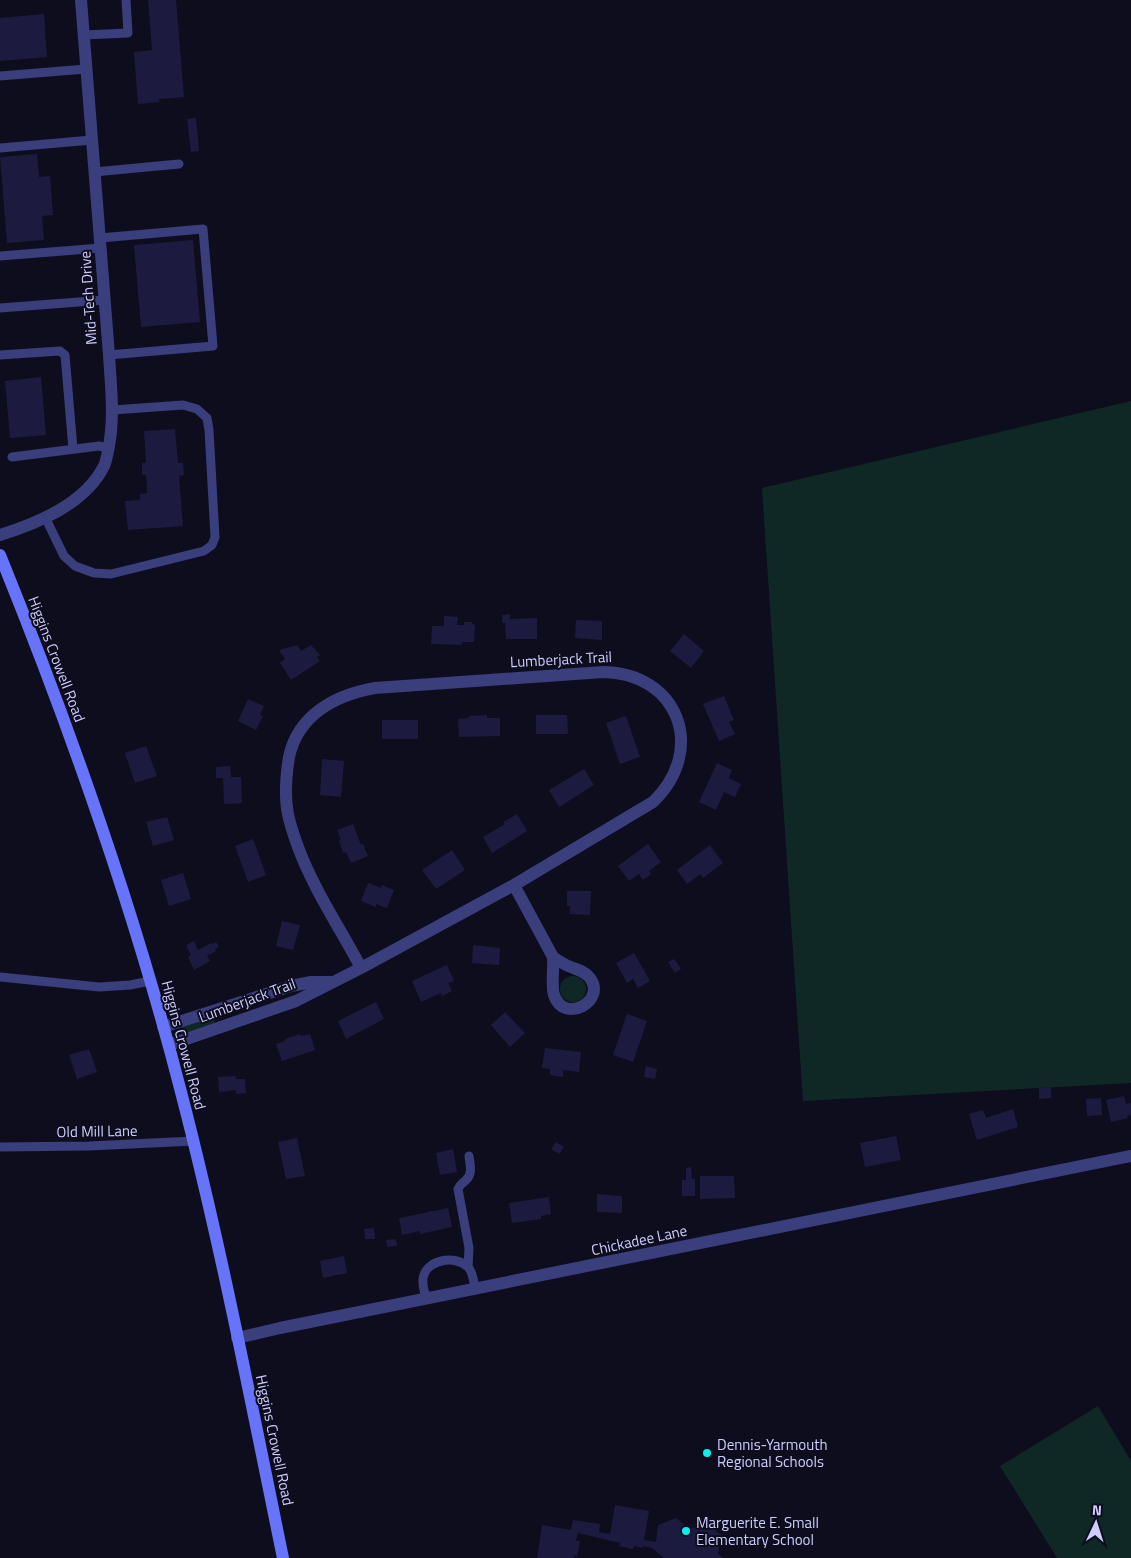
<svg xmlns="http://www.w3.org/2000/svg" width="1131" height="1558" font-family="'Titillium Web',sans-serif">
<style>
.green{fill:#102825}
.building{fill:#1d1a3f}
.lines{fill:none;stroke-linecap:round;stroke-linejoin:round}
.service{stroke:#3a3e7c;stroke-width:9}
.minor{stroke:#3a3e7c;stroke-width:12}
.secondary{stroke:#6773f9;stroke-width:12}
.poi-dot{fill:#09edeb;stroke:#0e0d1e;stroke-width:2}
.labels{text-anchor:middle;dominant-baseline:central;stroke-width:4;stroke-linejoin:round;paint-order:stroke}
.street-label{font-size:15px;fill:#cdccfd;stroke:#0e0d1e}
.poi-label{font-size:15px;fill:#cdccfd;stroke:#0e0d1e;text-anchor:start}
</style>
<rect width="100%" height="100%" fill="#0e0d1e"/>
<path class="green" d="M1131,401v682l-328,18 -41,-613z
M560 989a13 13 0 1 1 26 0a13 13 0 1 1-26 0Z
M212,1017l3,3 -1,3 -29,10 -3,-3 1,-4z
M1098,1406l33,55v97h-74l-57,-92z"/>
<path class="building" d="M148,0h28l8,97 -25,2 1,3 -22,2 -4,-52 18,-2z
M44,14l3,43 -47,4v-43z
M196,118l3,33 -8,1 -4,-33z
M37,154l2,23 11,-1 3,39 -11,1 2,24 -37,3 -7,-86z
M193,240l7,82 -59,5 -7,-82z
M41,377l5,58 -36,3 -5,-57z
M175,429l3,34h5l1,12 -5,1 4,50 -55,4 -3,-29 15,-1v-6l7,-1 -1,-18h-4v-12h4l-2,-32z
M510,614v5l27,-1v21h-31l-1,-16h-3v-8z
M444,616l14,1 -1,8h7v-3h8v2l3,1 -1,17h-12v3l-31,-1 1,-18h12z
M576,620l26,1v19l-27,-2z
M684,634l20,17 -13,17 -21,-17z
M297,645l4,6 10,-6 9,10 -3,2 3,4 -29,19 -11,-17 5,-4 -6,-9z
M724,696l10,24 -5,2 6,12 -16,7 -16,-37z
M248,699l16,7 -4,9 3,1 -7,14 -18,-9z
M487,715v3h13v18l-41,1 -1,-18 11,-1v-2z
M536,715h31l1,19h-32z
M626,716l14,41 -20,7 -14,-41z
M382,720h36v19h-36z
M146,746l11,30 -22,7 -10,-30z
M322,759l22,2 -3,36 -21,-2z
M717,763l15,7 -3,8 12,6 -6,13 -11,-5 -8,18 -17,-8z
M230,766l1,11h10l1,26 -18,1 -1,-26h-7v-11z
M584,769l10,16 -35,22 -10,-17z
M517,814l10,17 -35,22 -9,-16 22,-13 -2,-2z
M167,817l7,23 -21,6 -7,-24z
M353,824l8,21 2,-1 5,12 -17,7 -5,-11 -3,1 -4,-13h2l-4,-10z
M253,839l13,36 -18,7 -13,-36z
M648,844l13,18 -12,9 2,3 -8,6 -4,-6 -10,7 -11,-15z
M710,845l13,18 -20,15 -3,-4 -13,10 -10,-14z
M452,850l13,20 -29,19 -14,-19z
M183,873l8,26 -22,7 -8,-26z
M368,883l13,5 1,-3 12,5 -7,18 -11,-4v3l-15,-6z
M567,891h24l-1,24 -20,-1v-8h-3z
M282,921l18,4 -7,25 -17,-4z
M194,941l4,9 13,-7 1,1 4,-2 3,5 -4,2 1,2 -9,5 3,5 -16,9 -6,-13 3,-2 -5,-10z
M473,945l27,3 -1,17 -27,-2z
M634,953l16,28 -12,7 -5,-9 -6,4 -11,-20z
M674,959l7,10 -6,4 -7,-11z
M447,965l7,16 -6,2 4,8 -10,5 -1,-3 -20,9 -9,-21z
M376,1002l8,17 -38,20 -8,-18z
M505,1012l20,21 -15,14 -19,-22z
M627,1014l20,7 -14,41 -20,-7z
M300,1034l1,2 9,-2 5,16 -33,11 -6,-17 9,-3v-2z
M545,1048l36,4 -2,20 -16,-2v7l-13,-2v-6l-8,-1z
M89,1049l8,23 -20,7 -8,-24z
M646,1066l11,3 -2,10 -11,-2z
M235,1076l1,3h9l1,14 -10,1v-4l-17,2 -1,-15z
M1051,1087v11l-12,1v-11z
M1124,1096l2,8 5,-1v12l-4,1 1,2 -17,4 -5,-22z
M1101,1098l1,17 -15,1 -1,-17z
M1013,1109l5,18 -41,13 -8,-26 14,-4 3,8z
M896,1136l5,24 -36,7 -5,-24z
M297,1138l8,38 -19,3 -8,-37z
M556,1142l8,5 -5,7 -8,-5z
M453,1149l4,23 -17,3 -4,-22z
M691,1167l1,12h3v17h-13v-16h4v-12z
M700,1176h34l1,22 -35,1z
M597,1194l25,2v17l-25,-1z
M549,1197l2,17 -10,2v3l-29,4 -3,-20z
M448,1208l4,19 -32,7v-3l-18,4 -3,-17z
M374,1228l1,11h-10l-1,-10z
M396,1239l1,7 -10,1 -1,-7z
M344,1256l3,17 -24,5 -3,-17z
M615,1505l34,6 -5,29 12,2 2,-17 18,-7 14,11 17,-6 14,12 -3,19 5,4h-59l-12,-10 -9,-2v2l-9,-2 -1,3 -14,-3 1,-3 -42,-10 -2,8h4l-3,15 -3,-1v3h-37l5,-33 29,5 2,-10 27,4 -1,8 11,2z"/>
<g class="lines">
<path class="service" d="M84,35l44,-2 -2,-33
M0,76l86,-7
M0,148l92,-8
M94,172l85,-8
M100,238l103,-9 10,117 -104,9
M0,256l101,-8
M0,308l105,-8
M0,355l60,-4 5,4 8,94
M12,457l87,-11 9,2
M45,517l19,39 11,10 19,7 17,1 93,-23 8,-6 3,-8 -6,-107 -2,-12 -10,-9 -14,-4 -70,5
M0,977l99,10 31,-2 20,-4
M0,1147l89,-1 105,-5
M468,1267l1,-19 -11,-59c2,-5 4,-5 8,-9 7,-6 4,-16 3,-24
M426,1299c-1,-6 -4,-13 -3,-20 2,-19 32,-25 45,-12 5,5 6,15 7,22"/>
<path class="minor" d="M0,535c38,-12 85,-31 104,-69 2,-4 3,-10 4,-15 7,-32 3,-63 1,-96l-28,-355
M514,885l39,72
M553,957c4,3 9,6 13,8 8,4 18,5 24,13 17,23 -26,47 -36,17 -3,-8 0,-28 -1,-38z
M163,1027l128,-41 20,-4h20
M169,1045l127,-44 65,-33 153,-83 139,-83c54,-52 26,-129 -50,-130l-228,16c-40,7 -77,27 -86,69 -3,19 -5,38 -1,57 2,11 6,22 10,33 16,43 42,81 63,121
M237,1338l43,-10 851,-172"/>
<path class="secondary" d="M0,555c71,175 134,354 181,537 40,154 70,310 102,466"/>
</g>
<g class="poi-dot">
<circle cx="707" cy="1453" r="5"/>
<circle cx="686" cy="1531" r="5"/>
</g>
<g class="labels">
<g class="street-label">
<text transform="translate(88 298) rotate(-94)">Mid-Tech Drive</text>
<text transform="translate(57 659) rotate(69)">Higgins Crowell Road</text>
<text transform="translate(561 659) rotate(-3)">Lumberjack Trail</text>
<text transform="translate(247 1000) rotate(-20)">Lumberjack Trail</text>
<text transform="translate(184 1045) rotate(75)">Higgins Crowell Road</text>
<text transform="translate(97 1131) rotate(-1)">Old Mill Lane</text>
<text transform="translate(639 1240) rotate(-12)">Chickadee Lane</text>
<text transform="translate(275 1440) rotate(78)">Higgins Crowell Road</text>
</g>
<g class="poi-label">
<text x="717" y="1444">Dennis-Yarmouth<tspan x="717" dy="17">Regional Schools</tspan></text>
<text x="696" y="1522">Marguerite E. Small<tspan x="696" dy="17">Elementary School</tspan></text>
</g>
</g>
<g transform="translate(1096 1523) rotate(4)" stroke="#0e0d1e" stroke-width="4" paint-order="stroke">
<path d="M0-4L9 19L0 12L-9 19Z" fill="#cdccfd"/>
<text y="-8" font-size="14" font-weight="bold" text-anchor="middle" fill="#cdccfd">N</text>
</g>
</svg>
